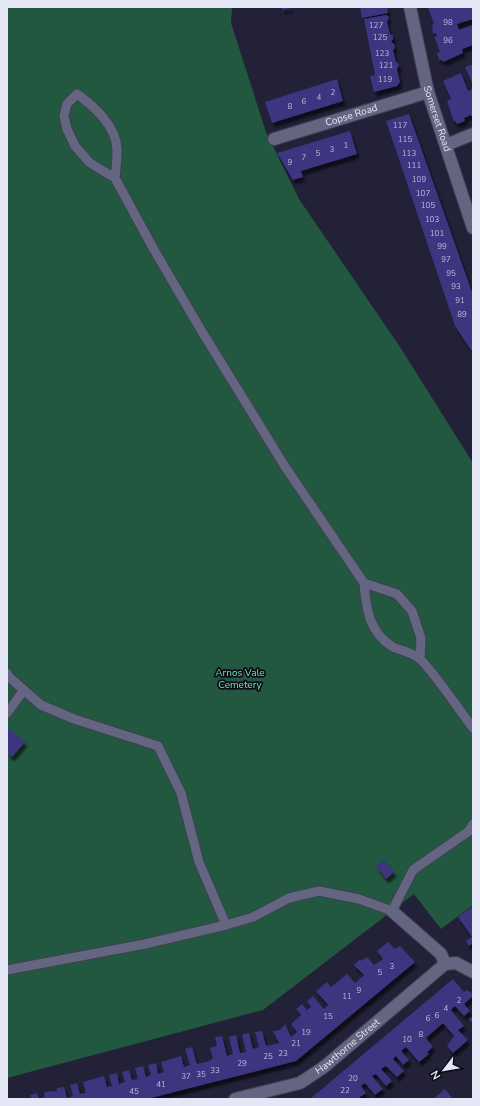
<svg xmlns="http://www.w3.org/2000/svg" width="480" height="1106" font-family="'Nunito Sans',sans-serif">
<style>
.green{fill:#22583f}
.building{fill:#3c3480;filter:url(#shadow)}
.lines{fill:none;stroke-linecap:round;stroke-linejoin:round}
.service-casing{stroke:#403f53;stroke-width:11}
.minor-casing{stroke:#403f53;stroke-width:14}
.service{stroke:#646580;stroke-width:9}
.minor{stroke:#646580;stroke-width:12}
.labels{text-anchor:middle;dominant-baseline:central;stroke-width:3.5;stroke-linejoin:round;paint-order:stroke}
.number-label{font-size:8px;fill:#bbbad8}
.street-label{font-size:10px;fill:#e5e6f6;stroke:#0c0c16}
.park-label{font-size:10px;fill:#64f1b2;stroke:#0c0c16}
</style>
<defs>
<filter id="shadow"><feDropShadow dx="2.5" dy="4.5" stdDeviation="1" flood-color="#0009"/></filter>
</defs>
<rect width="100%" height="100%" fill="#222138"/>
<path class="green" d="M7,7h225l-1,16 35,109 33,67 101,148 73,116v442l-32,24 -27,-35 -151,116 -256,68z"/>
<path class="building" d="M282,7h10v1l-10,2z
M360,7h27l1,6 -26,5z
M431,7h42v12l-16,5 2,6 14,-5v20l-11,4 1,4 -20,9 -1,-2h-3l-2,-7 3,-1 -6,-16h3l-1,-3 -3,1 -1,-9 2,-1 -6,-16z
M386,15l3,2 -2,5 3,12 3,1v4l-2,3 3,2 1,4 -2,2 3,12 3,2 -2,6 3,12 -3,4 -23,6 -4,-16 5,-1 -11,-56z
M473,64v21l-8,-18z
M461,73l7,18 5,-2v29l-2,-3 -7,3 1,3 -8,3 -1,-3 -2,1 -7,-21 4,-2 -8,-18z
M337,79l6,22 -71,22 -7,-21z
M409,114l64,181v58l-18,-27 -69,-205z
M350,131l7,23 -56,17 2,6 -10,3 -16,-27z
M8,728l17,14 -13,15 -5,-5z
M384,860l10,12 -8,7 -10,-13z
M473,906v37l-4,3 -3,-5 6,-4 -14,-20z
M388,942l7,7 5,-3 15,16 -119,99 -149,38h-115l-2,-4 7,-2 2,6 6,-2 -1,-5 13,-1v-3l7,-1 3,11 6,-2 -3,-11 7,-2 3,11 6,-1 -3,-11 21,-6 3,11 5,-1 -3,-11 8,-2 2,11 6,-2 -3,-10 7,-2 3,10 6,-1 -3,-11 8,-2 3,11 5,-2 -3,-10 8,-2 2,11 6,-2 -3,-10 20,-6 3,11 6,-2 -5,-16 7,-2 5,17 9,-2 7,-3 -3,-11 7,-2 -2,-9 7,-1 5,20 6,-2 -4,-17 7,-2 4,18 6,-1 -4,-18 7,-1 4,16 6,-2 -4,-15 7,-1 4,15 13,-3 -6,-12 7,-1 5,-6 6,13 6,-5 -6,-8 10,-9 -5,-6 6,-5 5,6 4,-3 -4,-6 6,-5 11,13 4,-4 -12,-14 11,-9 4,5 16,-13 8,9 9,-8 -10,-10 6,-6 1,2 6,-4 7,8 9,-6 -6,-8z
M453,979l11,13 3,-2 6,4v2l-9,8 6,7 -6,5 -9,-10 -4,4 13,16 -6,4 10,10 -15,13 -6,-7 7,-10 -11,-13 -17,15 7,9 -6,5 2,2 -10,8 -13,-15 -5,4 8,9 -6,5 -7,-9 -3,3 11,12 -7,6 -11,-11 -5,3 11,12 -6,5 -10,-12 -4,2 11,13 -8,6 -10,-12 -4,3 5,7 -9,6h-47z
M473,1016v8l-4,-5z
M445,1089l8,10h-20z"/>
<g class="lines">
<g class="service-casing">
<path id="service" d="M115,178c1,-9 2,-19 2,-28 0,-23 -23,-44 -40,-56l-10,10 -3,12 3,13 8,17 15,17 25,15 38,70 48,82 83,135 80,118
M420,659l1,-21 -9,-27 -15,-17 -33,-11c2,25 5,50 29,64 9,4 21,6 28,13 19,20 35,46 52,68
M7,673l2,4 32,28 33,14 84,27 23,47 18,69 27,63
M7,713l17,-23
M7,970l138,-26 81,-19 27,-8 36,-19 30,-7 40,8 33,12 21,-41 56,-39 4,-7"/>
</g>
<g class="minor-casing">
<g id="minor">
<path id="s1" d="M410,7l18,85 45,136"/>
<path id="s2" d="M274,139l154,-47"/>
<path d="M446,145l27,-11"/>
<path d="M392,911l49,43 4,10"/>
<path d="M445,964l11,-1 17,9"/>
<path id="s3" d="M235,1099l65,-16 24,-16 121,-103"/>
</g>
</g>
<use href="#service" class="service"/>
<use href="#minor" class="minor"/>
</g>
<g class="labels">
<g class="number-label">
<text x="448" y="22">98</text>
<text x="376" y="25">127</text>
<text x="380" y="37">125</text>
<text x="448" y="40">96</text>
<text x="382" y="53">123</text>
<text x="386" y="65">121</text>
<text x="385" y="79">119</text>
<text x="333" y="92">2</text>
<text x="319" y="97">4</text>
<text x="304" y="101">6</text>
<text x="290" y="106">8</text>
<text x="400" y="125">117</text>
<text x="405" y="139">115</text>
<text x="346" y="145">1</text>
<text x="332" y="149">3</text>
<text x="318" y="153">5</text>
<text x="409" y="153">113</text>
<text x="304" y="157">7</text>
<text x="290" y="162">9</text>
<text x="414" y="165">111</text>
<text x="419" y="179">109</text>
<text x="423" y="193">107</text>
<text x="428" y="205">105</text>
<text x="432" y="219">103</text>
<text x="437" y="233">101</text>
<text x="442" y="246">99</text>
<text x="446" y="259">97</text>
<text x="451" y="273">95</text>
<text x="456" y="286">93</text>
<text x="460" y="300">91</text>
<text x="462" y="314">89</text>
<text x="392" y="966">3</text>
<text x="380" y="972">5</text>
<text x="359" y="990">9</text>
<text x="347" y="996">11</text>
<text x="459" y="1000">2</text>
<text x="446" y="1008">4</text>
<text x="437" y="1015">6</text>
<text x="328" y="1016">15</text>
<text x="428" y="1018">6</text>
<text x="306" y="1032">19</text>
<text x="421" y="1034">8</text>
<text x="407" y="1039">10</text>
<text x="296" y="1043">21</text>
<text x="283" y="1053">23</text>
<text x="268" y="1056">25</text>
<text x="242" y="1063">29</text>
<text x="215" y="1070">33</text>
<text x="201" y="1074">35</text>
<text x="186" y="1076">37</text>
<text x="353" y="1078">20</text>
<text x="161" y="1084">41</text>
<text x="345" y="1090">22</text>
<text x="134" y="1091">45</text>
</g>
<g class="street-label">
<text stroke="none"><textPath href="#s2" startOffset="81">Copse Road</textPath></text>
<text stroke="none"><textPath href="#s1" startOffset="115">Somerset Road</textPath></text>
<text stroke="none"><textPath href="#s3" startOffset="127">Hawthorne Street</textPath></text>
</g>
<g class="park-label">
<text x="240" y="673">Arnos Vale<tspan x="240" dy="12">Cemetery</tspan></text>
</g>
</g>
<rect width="480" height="1106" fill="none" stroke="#e5e6f6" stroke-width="16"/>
<g transform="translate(444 1070) rotate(239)" stroke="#0c0c16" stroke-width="3" paint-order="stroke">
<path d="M0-3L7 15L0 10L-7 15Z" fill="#e5e6f6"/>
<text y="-6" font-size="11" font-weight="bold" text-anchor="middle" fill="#e5e6f6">N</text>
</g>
</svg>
